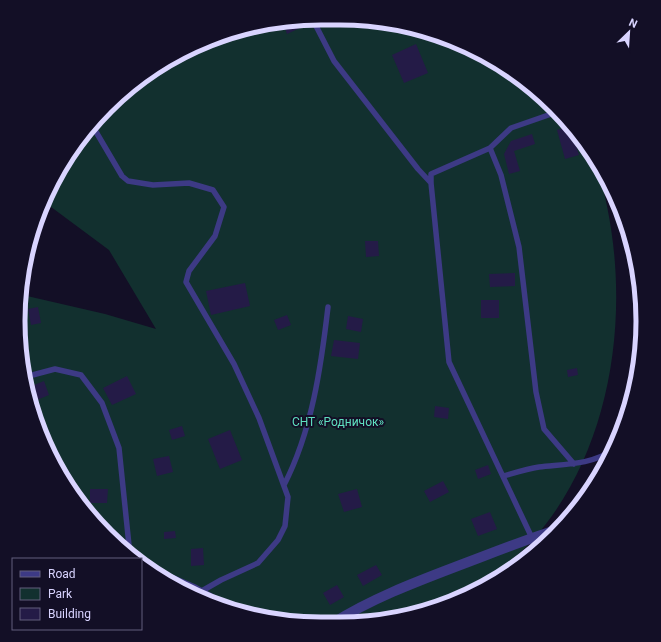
<svg xmlns="http://www.w3.org/2000/svg" width="661" height="642" font-family="Roboto,sans-serif">
<style>
.green{fill:#12302f}
.building{fill:#241b47}
.lines{fill:none;stroke-linecap:round;stroke-linejoin:round}
.service{stroke:#3d3a85;stroke-width:5.5}
.minor{stroke:#3d3a85;stroke-width:10}
.labels{text-anchor:middle;dominant-baseline:central;stroke-width:4;stroke-linejoin:round;paint-order:stroke}
.park-label{font-size:12px;fill:#5fe0c0;stroke:#130f26}
.rim{fill:none;stroke:#d9d4ff;stroke-width:5}
</style>
<rect width="100%" height="100%" fill="#130f26"/>
<path class="green" d="M380,21c38,9 77,18 111,38 42,24 79,60 104,101 66,206 -22,469 -264,463 -17,-1 -35,1 -51,-2 -37,-6 -80,-19 -111,-38 -10,-6 -19,-14 -28,-20v-4h-6l-14,-10 -41,-44 -31,-50 -21,-56 -9,-58 2,-44 6,-1 78,18 51,15 -47,-79 -66,-49 26,-48 38,-46 45,-38 53,-28 57,-17z"/>
<path class="building" d="M283,23h17l2,4 -15,7z
M416,44l12,29 -24,10 -12,-28z
M570,126l9,29 -14,4 -8,-29z
M532,134l3,10 -21,7 6,20 -11,3 -5,-20 7,-13z
M365,241h13l1,15 -13,1z
M515,273v13l-25,1 -1,-13z
M245,283l5,23 -39,9 -5,-24z
M481,300h18v18h-18z
M38,307l3,16 -10,2 -3,-16z
M287,315l4,10 -13,5 -4,-10z
M348,316l15,3 -2,13 -15,-3z
M334,340l26,3 -2,16 -27,-3z
M577,368l1,7 -10,2 -1,-7z
M127,376l9,18 -24,11 -9,-17z
M44,381l5,14 -17,7 -5,-14z
M435,406l14,2 -1,11 -14,-2z
M182,426l3,10 -13,4 -3,-10z
M230,430l12,30 -22,9 -12,-30z
M169,456l4,16 -16,4 -4,-17z
M488,465l3,9 -13,5 -3,-9z
M443,481l6,11 -19,10 -6,-11z
M90,489h18l-1,14h-17z
M357,489l5,18 -18,5 -6,-18z
M490,512l7,17 -19,7 -7,-17z
M175,531l1,7 -12,1v-7z
M203,548l1,17 -13,1v-17z
M376,565l6,10 -19,11 -6,-11z
M337,585l7,12 -14,8 -7,-12z
M426,607l1,3 -22,6 -1,-1z"/>
<g class="lines">
<path class="service" d="M314,22l20,39 84,108 13,14
M92,125l30,51 6,5 25,4 36,-2 24,7 11,17 -9,29 -26,35 -3,11 48,82 25,54 29,79 -3,29 -7,14 -20,23 -37,17 -21,12
M490,148l11,27 18,72 17,145 8,37 30,35
M25,377l30,-8 26,6 21,28 17,45 11,107
M503,476c11,-3 24,-7 36,-9 25,-3 52,-2 74,-17
M284,485c28,-54 37,-118 44,-178
M532,538l-83,-176 -18,-179v-9l59,-26 21,-20 46,-16"/>
<path class="minor" d="M154,572l40,17 36,20
M333,623c38,-24 80,-40 122,-56 35,-13 69,-27 104,-38"/>
</g>
<g class="labels">
<g class="park-label">
<text x="338" y="422">СНТ «Родничок»</text>
</g>
</g>
<path d="M0 0H661V642H0ZM321 25H340A296 296 0 0 1 636 321V321A296 296 0 0 1 340 617H321A296 296 0 0 1 25 321V321A296 296 0 0 1 321 25Z" fill="#130f26" fill-rule="evenodd"/>
<path class="rim" d="M321 25H340A296 296 0 0 1 636 321V321A296 296 0 0 1 340 617H321A296 296 0 0 1 25 321V321A296 296 0 0 1 321 25Z"/>
<rect x="12" y="558" width="130" height="72" fill="#130f26" stroke="#625e7d"/>
<rect x="20" y="571" width="20" height="6" fill="#3d3a85" stroke="#625e7d"/>
<text x="48" y="578" font-size="12" fill="#d9d4ff">Road</text>
<rect x="20" y="588" width="20" height="12" fill="#12302f" stroke="#625e7d"/>
<text x="48" y="598" font-size="12" fill="#d9d4ff">Park</text>
<rect x="20" y="608" width="20" height="12" fill="#241b47" stroke="#625e7d"/>
<text x="48" y="618" font-size="12" fill="#d9d4ff">Building</text>
<g transform="translate(629 32) rotate(25)" stroke="#130f26" stroke-width="3" paint-order="stroke">
<path d="M0-3L7 15L0 10L-7 15Z" fill="#d9d4ff"/>
<text y="-6" font-size="11" font-weight="bold" text-anchor="middle" fill="#d9d4ff">N</text>
</g>
</svg>
